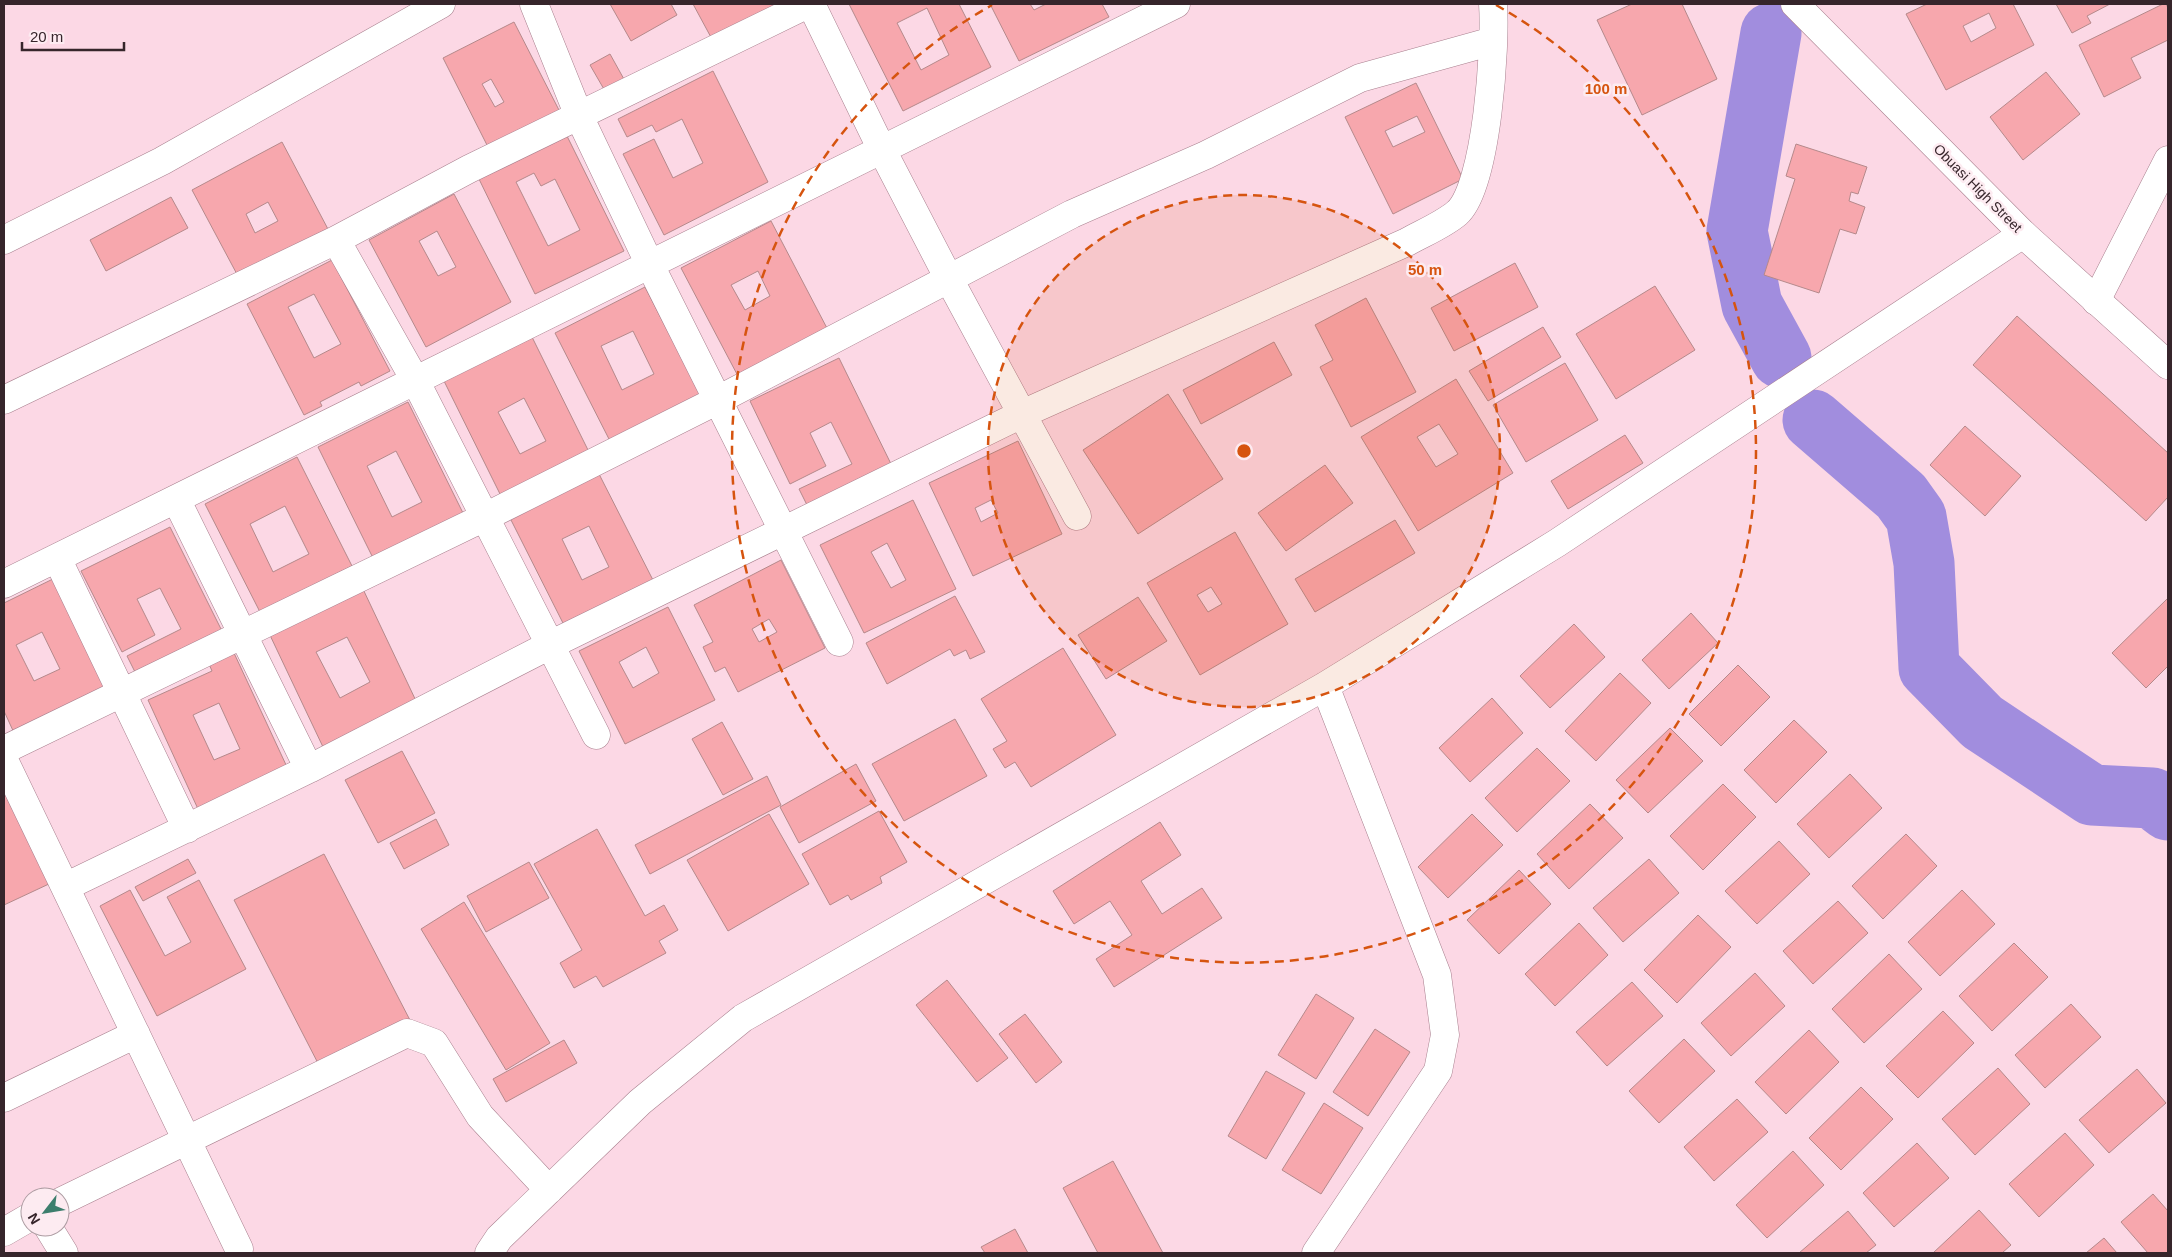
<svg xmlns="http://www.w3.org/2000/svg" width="2172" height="1257" font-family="Arial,sans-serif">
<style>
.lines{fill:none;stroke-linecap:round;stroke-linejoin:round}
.river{stroke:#a18dde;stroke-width:61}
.building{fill:#f7a7ad;stroke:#b5898b;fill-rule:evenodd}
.minor-casing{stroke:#a9808f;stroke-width:29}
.major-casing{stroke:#a9808f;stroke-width:29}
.minor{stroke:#fff;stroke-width:28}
.major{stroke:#fff;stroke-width:28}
.ring{fill:none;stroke:#d6540f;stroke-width:2.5;stroke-dasharray:9 6}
.labels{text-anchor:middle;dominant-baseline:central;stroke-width:5;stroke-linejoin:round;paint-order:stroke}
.street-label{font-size:14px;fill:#36252b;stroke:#fdebf1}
.centre{fill:#d6540f;stroke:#fdebf1;stroke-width:2.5}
.ring-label{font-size:15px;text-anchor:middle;font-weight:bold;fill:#d6540f;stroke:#fdebf1;stroke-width:5;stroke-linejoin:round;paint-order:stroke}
</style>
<rect width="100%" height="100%" fill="#fcd8e5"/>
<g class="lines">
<path class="river" d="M1771,33l-34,198 15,74 29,53
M1813,420l88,76 15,21 8,46 5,105 53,54 110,73 60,3 16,12"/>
</g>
<path class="building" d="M610,4h61l6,11 -46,26z
M693,4h93l-73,37z
M849,4h110l32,63 -88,44zM927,8l22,47 -28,15 -24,-47z
M990,4h40l4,6 12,-6h56l7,13 -90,44z
M1632,4h50l35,75 -75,36 -45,-95z
M1927,4h86l21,41 -88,45 -40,-76zM1989,13l7,15 -25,14 -8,-16z
M2056,4h54l-23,12 4,7 -19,10z
M2163,4h3l2,4v32l-37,18 10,20 -37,19 -25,-52z
M514,22l47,92 -72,35 -46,-91zM491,79l13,23 -9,5 -13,-23z
M610,54l15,27 -20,10 -15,-26z
M713,71l55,111 -104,53 -41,-81 31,-15 19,39 30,-15 -21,-44 -26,13 -4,-7 -25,12 -9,-18z
M2046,72l34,42 -57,46 -33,-43z
M1416,83l47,96 -70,35 -48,-97zM1417,116l8,16 -32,15 -8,-16z
M566,134l58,117 -89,43 -57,-117zM534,173l7,13 14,-7 25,51 -32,16 -32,-64z
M282,142l47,89 -90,47 -47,-88zM268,202l10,19 -23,12 -9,-19z
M1796,144l71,23 -9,27 -7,-2 -2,9 16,6 -9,27 -16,-5 -21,64 -55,-18 31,-96 -9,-3z
M454,194l57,108 -85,45 -57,-107zM437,231l19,36 -18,9 -19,-35z
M171,197l17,31 -82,43 -16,-31z
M771,221l58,111 -90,46 -58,-110zM758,271l12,25 -25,14 -14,-25z
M332,260l58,111 -29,15 -2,-4 -39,20 2,4 -18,9 -57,-111zM314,294l27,50 -27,14 -26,-51z
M1515,263l23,44 -84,44 -23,-43z
M1655,286l40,64 -79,49 -40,-65z
M645,287l55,107 -90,47 -55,-108zM633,331l21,43 -32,16 -21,-44z
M1366,298l50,94 -65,35 -31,-60 13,-7 -18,-35z
M2017,316l151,137v44l-22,24 -173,-156z
M1543,327l18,30 -73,44 -19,-30z
M531,335l58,117 -88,44 -58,-117zM524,398l22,43 -26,13 -22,-42z
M1274,342l18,33 -91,49 -18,-34z
M839,358l54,110 -84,41 -10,-20 53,-25 -21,-42 -21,11 16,33 -36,18 -40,-83z
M1565,363l33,57 -72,42 -33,-57z
M1456,379l57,94 -95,58 -57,-94zM1439,424l19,30 -22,13 -19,-30z
M1168,394l55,85 -85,55 -55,-84z
M408,402l55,111 -90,45 -55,-111zM396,451l26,51 -30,15 -25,-51z
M1965,426l56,50 -36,40 -55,-51z
M1625,435l18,28 -75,46 -17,-28z
M1018,441l44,93 -89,42 -44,-93zM991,500l7,13 -17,9 -6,-14z
M297,457l55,109 -92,46 -55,-108zM285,506l24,48 -36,18 -23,-48z
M1325,465l28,38 -67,48 -28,-38z
M599,474l57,112 -89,45 -57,-113zM589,526l20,41 -27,13 -20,-41z
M913,500l43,89 -92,44 -44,-88zM887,543l19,37 -15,8 -20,-36z
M1395,520l20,33 -100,59 -20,-33z
M170,527l52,104 -86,43 -9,-18 54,-27 -21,-41 -23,11 18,36 -33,17 -41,-81z
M1235,532l53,92 -88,51 -53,-92zM1211,587l11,17 -14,8 -11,-17z
M781,560l44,88 -87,44 -13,-25 -10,5 -12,-25 10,-5 -19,-37zM769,619l8,13 -18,10 -7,-13z
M59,576l54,110 -98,49 -11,-24v-108zM42,632l18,37 -26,12 -18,-36z
M362,587l55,116 -94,44 -55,-116zM347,637l23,45 -30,16 -24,-46z
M955,596l30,56 -15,7 -4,-9 -12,6 -4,-7 -63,35 -21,-41z
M1138,597l29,44 -61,38 -28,-44z
M2168,598v68l-22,22 -34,-35z
M668,607l47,93 -90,44 -46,-93zM646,647l13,26 -26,15 -14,-26z
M1691,613l27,30 -49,46 -27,-29z
M1574,624l31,33 -55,51 -30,-32z
M1063,648l53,87 -85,52 -16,-25 -10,6 -12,-19 14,-8 -26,-42z
M234,653l53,114 -89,42 -50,-109 64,-29 -3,-7zM219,703l21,46 -26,11 -21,-45z
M1738,665l32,32 -49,49 -32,-32z
M1620,673l31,30 -55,58 -31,-30z
M1492,698l31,35 -53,49 -31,-34z
M955,719l32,57 -83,45 -32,-57z
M1794,720l33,32 -51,51 -32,-33z
M722,722l31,57 -30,16 -31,-56z
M1670,728l33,33 -55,52 -32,-33z
M1537,748l33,33 -53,51 -32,-34z
M402,751l33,62 -57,30 -33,-63z
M856,764l20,37 -77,42 -19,-36z
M1850,774l32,34 -53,50 -32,-34z
M767,776l14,29 -131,69 -15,-29z
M4,782l47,101 -47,22z
M1723,784l33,33 -53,53 -33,-34z
M1590,804l33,34 -54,51 -32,-35z
M879,811l28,51 -27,15 2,6 -31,17 -3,-5 -18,10 -28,-51z
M769,814l40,70 -81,47 -41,-71z
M1472,814l31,31 -55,53 -30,-31z
M436,819l13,26 -45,24 -14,-26z
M1160,822l21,33 -40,26 21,33 40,-26 20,30 -108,69 -18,-28 36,-24 -22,-34 -36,23 -21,-33z
M597,829l48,87 19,-11 14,25 -19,11 7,12 -63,34 -7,-11 -22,12 -14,-25 22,-13 -48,-86z
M1906,834l31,32 -54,53 -31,-33z
M1779,841l31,33 -53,50 -32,-33z
M324,854l88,170 -90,47 -88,-171z
M188,859l8,14 -53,28 -8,-14z
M1649,859l30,34 -56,49 -30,-34z
M529,862l20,36 -63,34 -19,-36z
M1519,870l32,34 -52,50 -32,-34z
M199,880l47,89 -89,47 -57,-110 30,-16 35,66 26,-14 -24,-45z
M1962,890l33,34 -55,52 -32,-34z
M1838,901l30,32 -55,51 -30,-33z
M464,902l86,141 -44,27 -85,-141z
M1698,915l33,32 -54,56 -33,-33z
M1579,923l29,32 -53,51 -30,-32z
M2014,943l34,34 -56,54 -33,-35z
M1889,954l33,35 -58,54 -32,-34z
M1755,973l30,33 -54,50 -30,-33z
M947,980l61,78 -31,24 -61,-77z
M1632,982l31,34 -56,50 -31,-34z
M1316,994l38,24 -38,61 -38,-24z
M2071,1004l30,33 -56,51 -30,-33z
M1943,1011l31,32 -56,55 -32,-32z
M1025,1014l37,48 -26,21 -37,-49z
M1375,1029l35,23 -42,64 -35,-24z
M1809,1030l30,32 -53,52 -31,-32z
M1684,1039l31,32 -56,52 -30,-32z
M564,1040l13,23 -71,39 -13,-23z
M1998,1068l32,36 -55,51 -33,-36z
M2137,1069l29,34 -57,50 -30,-33z
M1266,1071l39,22 -39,66 -38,-23z
M1861,1087l32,32 -52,51 -32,-32z
M1737,1099l31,33 -54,49 -30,-34z
M1324,1103l39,25 -42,66 -39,-24z
M2065,1133l29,32 -55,52 -30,-33z
M1917,1143l32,35 -55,49 -31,-34z
M1793,1151l31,34 -57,53 -31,-33z
M1113,1161l50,92h-65l-35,-65z
M2153,1194l15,17v42h-20l-27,-31z
M1979,1210l32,35 -9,8h-69z
M1848,1211l28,34 -10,8h-67z
M1015,1229l13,24h-43l-4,-6z
M2104,1238l13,15h-31z"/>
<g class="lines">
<g class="minor-casing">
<path id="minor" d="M534,4l45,112 71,149 189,377
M811,4l71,146 67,129 128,237
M4,240l158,-79 279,-157
M336,240l79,140 181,355
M2096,301l72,-141
M4,400l332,-160 133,-71 339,-165
M176,499l133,270
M57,558l130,271
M4,584l1172,-580
M4,750l481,-233 233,-117 354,-186 134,-59 154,-77 133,-37
M4,760l235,489
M65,887l244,-118 241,-124 472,-231 385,-172c16,-9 36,-17 50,-29 30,-26 39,-169 36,-209
M4,1098l132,-64
M60,1202l347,-169 27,10 46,73 69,74
M48,1227l16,26
M4,1232l26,-15
M489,1253l10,-15 141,-136 103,-84 582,-332 232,-143 466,-309
M1316,1253l122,-182 7,-36 -8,-60 -112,-289"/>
</g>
<g class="major-casing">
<path id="major" d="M1795,4l228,230 145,131"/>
</g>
<use href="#minor" class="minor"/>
<use href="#major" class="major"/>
</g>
<circle cx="1244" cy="451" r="256" fill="#d6540f" fill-opacity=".12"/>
<g class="ring">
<circle cx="1244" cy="451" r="256"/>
<path d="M1496 5A512 512 0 1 1 992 5"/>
</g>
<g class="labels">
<g class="street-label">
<text transform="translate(1978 188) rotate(45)">Obuasi High Street</text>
</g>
</g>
<circle cx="1244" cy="451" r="8" class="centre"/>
<g class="ring-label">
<text x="1606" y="94">100 m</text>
<text x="1425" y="275">50 m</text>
</g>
<rect width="2172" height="1257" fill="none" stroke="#36252b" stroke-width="10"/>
<g transform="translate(45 1212) rotate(239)"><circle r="24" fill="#fdebf1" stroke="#ad9ca2"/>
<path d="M0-4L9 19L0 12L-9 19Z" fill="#3d7e6d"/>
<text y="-8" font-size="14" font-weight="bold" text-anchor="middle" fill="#36252b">N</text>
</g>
<path d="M22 42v8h102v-8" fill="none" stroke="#36252b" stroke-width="2.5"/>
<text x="30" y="42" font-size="15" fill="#36252b" stroke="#fdebf1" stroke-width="4" paint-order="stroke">20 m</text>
</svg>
